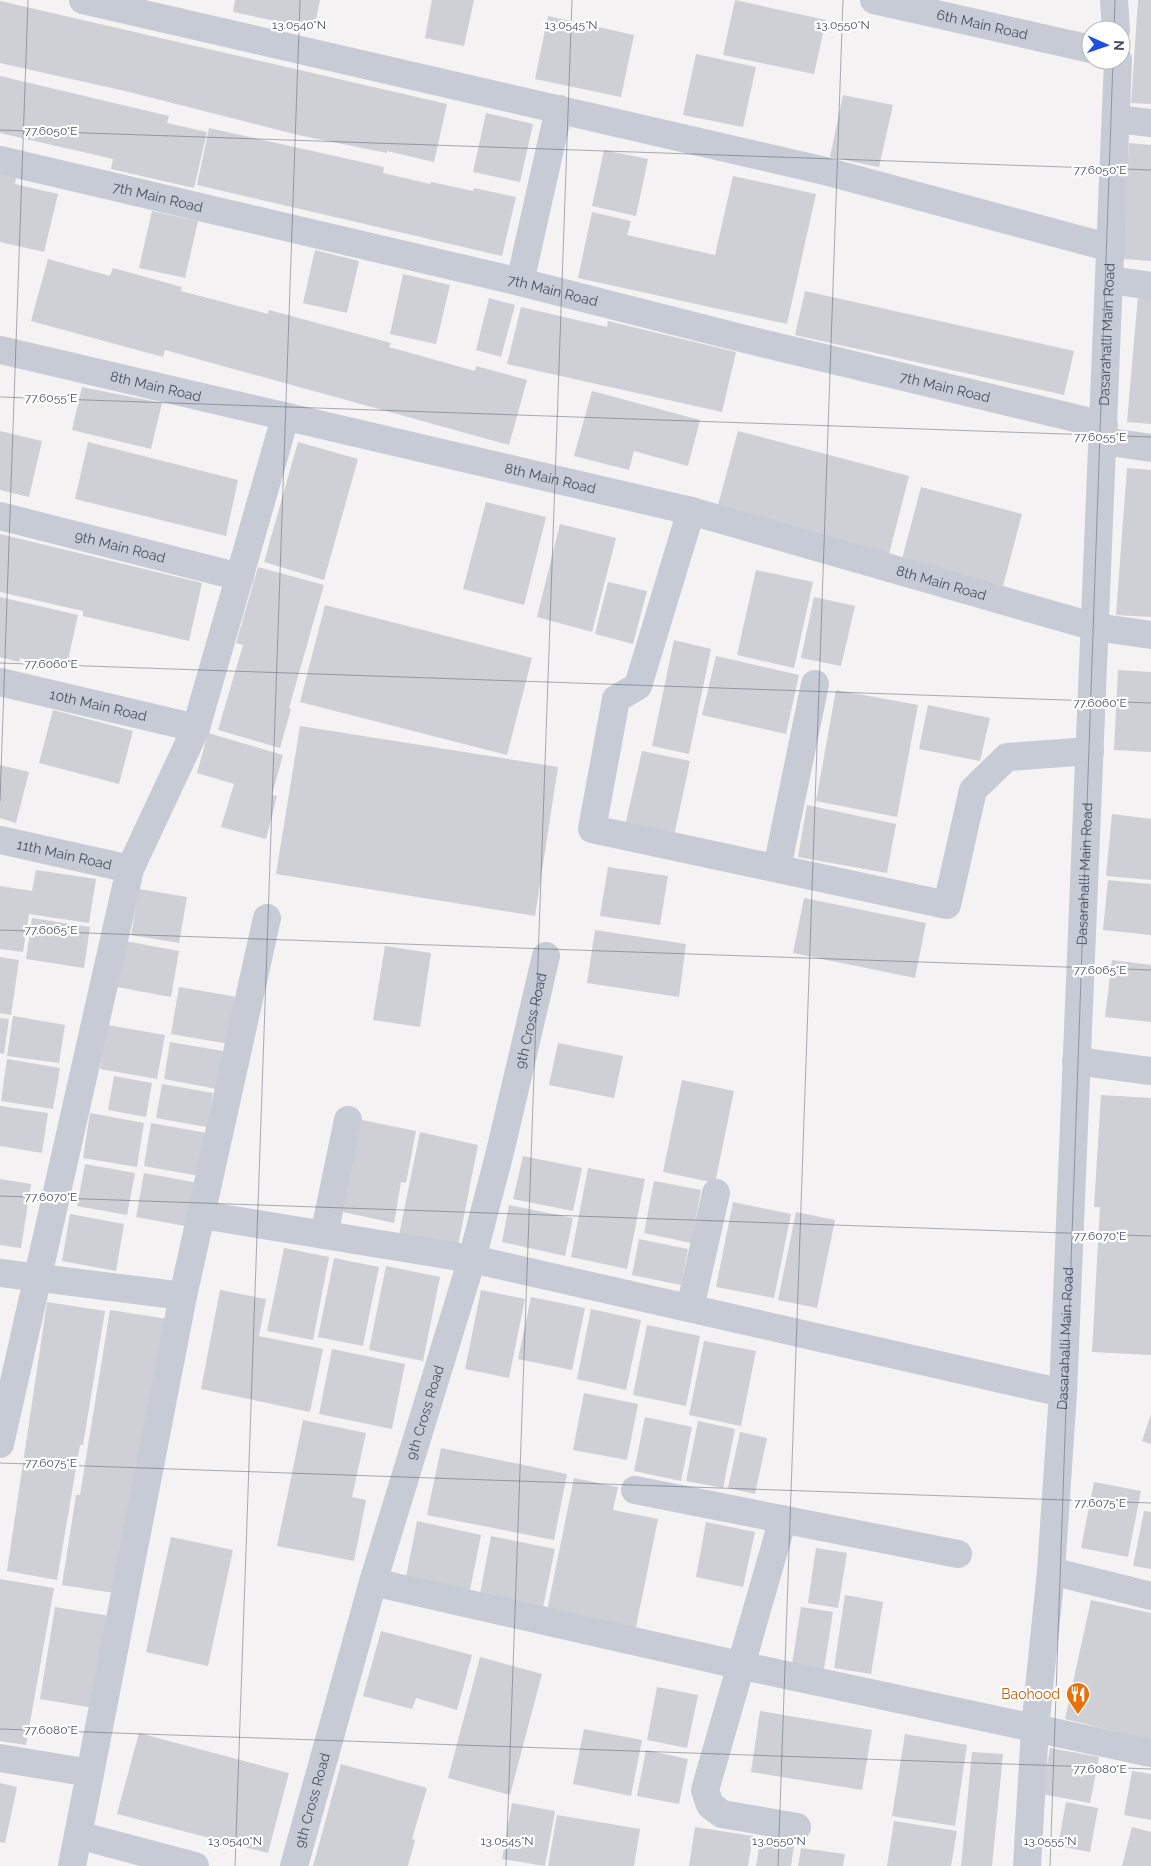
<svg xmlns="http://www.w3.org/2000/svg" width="1151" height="1866" font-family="Raleway,sans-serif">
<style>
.building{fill:#ced0d6}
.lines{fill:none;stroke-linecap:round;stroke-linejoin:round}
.minor{stroke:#c6cbd6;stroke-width:28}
.ticks{fill:none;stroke:#49515f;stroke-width:1;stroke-opacity:0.45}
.labels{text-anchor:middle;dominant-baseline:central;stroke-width:4.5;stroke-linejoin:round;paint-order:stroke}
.street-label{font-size:14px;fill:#49515f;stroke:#fff}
.food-label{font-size:14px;fill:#c56008;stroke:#fff;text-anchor:end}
.ticks-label{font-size:12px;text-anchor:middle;fill:#49515f;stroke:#fff;stroke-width:4.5;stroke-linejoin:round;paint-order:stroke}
</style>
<rect width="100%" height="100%" fill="#f4f2f2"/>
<path class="building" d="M235,0h85l-6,29 -81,-17z
M432,0h42l-10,46 -39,-8z
M735,0l91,20 -12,54 -91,-19z
M1138,0h13v104l-20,-1z
M0,1l447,103 -13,58 -47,-11v2l-89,-18 -173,-44 -125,-28z
M548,16l86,19 -13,62 -86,-18z
M696,54l60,13 -13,60 -60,-12z
M0,76l169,40 -2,7 40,9 -13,56 -83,-19 2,-10 -113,-26z
M843,95l50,10 -14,62 -49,-10z
M486,113l47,11 -13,58 -47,-10z
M209,128l175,39 -1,6 47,11 1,-2 42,9 1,-3 42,9 -14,59 -305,-71z
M1129,143l22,2v116l-29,-2z
M604,150l44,9 -12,57 -44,-10z
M0,174l16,4 -1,6 43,10 -14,58 -44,-10z
M733,176l83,18 -29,130 -209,-46 14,-66 39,9 -4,14 88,20z
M152,211l46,10 -13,57 -46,-10z
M315,250l44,11 -12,52 -44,-10z
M48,259l62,17 3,-8 69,19 -1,4 87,23 1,-4 122,33 -2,4 86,24 1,-5 51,14 -18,65 -344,-95 -2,7 -132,-36z
M403,274l47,11 -14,59 -46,-10z
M805,291l269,60 -10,44 -269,-60z
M1138,296l13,1v127l-24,-2z
M489,298l26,7 -14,52 -25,-7z
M521,307l86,20 1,-6 128,31 -14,60 -215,-48z
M82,387l80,16 -11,46 -79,-19z
M592,391l108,29 -12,46 -54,-15 -5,19 -55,-14z
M0,431l42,10 -13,56 -29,-7z
M738,431l171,45 -20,78 -171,-49z
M88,442l150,38 -12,56 -151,-37z
M298,442l60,17 -34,121 -60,-18z
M1127,468l24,2v147l-35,-2z
M921,487l101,27 -19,72 -101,-27z
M486,502l60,15 -22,88 -61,-16z
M560,524l56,14 -24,94 -55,-15z
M0,534l202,49 -13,58 -106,-25v-5l-83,-19z
M258,567l66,18 -35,123 2,1 -11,39 -62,-18 25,-85 -7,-2z
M756,570l57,12 -19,86 -57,-13z
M608,582l39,9 -14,53 -38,-10z
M0,597l78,18 -12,54 -46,-11 -1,4 -19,-5z
M814,597l41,9 -14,60 -40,-8z
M325,605l207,53 -25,97 -207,-53z
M674,640l37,9 -22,105 -37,-8z
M716,656l83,19 -13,59 -84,-19z
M1118,670l33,2v80l-37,-2z
M836,690l82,15 -21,112 -81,-16z
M928,705l62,13 -10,43 -61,-12z
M53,710l80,21 -14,53 -80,-21z
M300,726l258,41 -23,149 -259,-42z
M208,733l75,22 -11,40 5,1 -11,43 -45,-12 13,-43 -37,-11z
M642,751l48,10 -16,75 -49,-10z
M0,765l29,7 -13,51 -16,-5z
M807,805l89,19 -9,49 -89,-16z
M1112,814l39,5v61l-45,-4z
M608,867l60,9 -8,49 -60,-9z
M36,870l60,9 -7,44 -60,-9 -6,38 -23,-3v-63l32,5z
M1108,880l43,4v51l-48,-5z
M139,889l48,8 -8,46 -48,-8z
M804,898l122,25 -11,55 -122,-25z
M32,918l58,9 -6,41 -58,-9z
M595,930l91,14 -7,53 -92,-14z
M125,941l54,10 -8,46 -54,-10z
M385,946l46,7 -11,74 -47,-7z
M0,957l19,3 -8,55 -11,-2z
M1112,960l39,5v57l-46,-5z
M179,987l58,10 -8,47 -58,-10z
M13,1016l52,9 -6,38 -52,-7z
M0,1018l9,1 -5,35 -4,-1z
M107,1025l58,10 -8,44 -57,-10z
M170,1042l53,9 -6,38 -53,-10z
M558,1043l65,13 -9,42 -65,-13z
M7,1059l53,9 -7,41 -52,-8z
M114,1076l38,7 -6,34 -38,-7z
M682,1080l52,11 -19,92 -52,-11z
M162,1084l51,9 -6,34 -51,-9z
M1101,1095l50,3v257l-59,-3 8,-145h-6z
M0,1106l48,7 -6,40 -42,-7z
M90,1113l54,10 -7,44 -54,-9z
M362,1120l54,11 -10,52 -5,-1 -7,41 -51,-11z
M151,1123l56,10 -8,43 -55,-10z
M420,1132l58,13 -20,101 -59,-11z
M523,1156l59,12 -9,43 -60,-12z
M85,1164l50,9 -8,42 -50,-9z
M588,1168l57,11 -18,90 -56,-12z
M144,1173l54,10 -8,44 -54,-10z
M0,1179l31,5 -10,64 -21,-3z
M654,1181l47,9 -10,53 -47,-10z
M733,1202l58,12 -17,84 -58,-11z
M509,1205l64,13 -8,38 -63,-14z
M796,1212l39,8 -18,88 -39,-8z
M70,1214l54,10 -8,47 -54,-10z
M639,1239l49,10 -7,36 -49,-10z
M284,1248l45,9 -16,83 -46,-9z
M334,1258l45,9 -16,79 -45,-9z
M386,1266l54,11 -17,84 -54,-11z
M220,1290l46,9 -7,37 64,13 -13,63 -109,-23z
M481,1290l44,9 -16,79 -44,-9z
M531,1297l54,11 -13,62 -54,-11z
M47,1302l58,9 -22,134h-3l-23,135 -50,-9z
M591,1309l50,11 -15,70 -49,-11z
M110,1310l58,9 -48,275 -58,-9 14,-90h4z
M647,1325l53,11 -14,70 -53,-11z
M704,1341l52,10 -15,75 -52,-11z
M332,1349l73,15 -13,65 -73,-15z
M584,1393l54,11 -11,56 -54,-10z
M1151,1414v30l-9,-3z
M645,1417l47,10 -11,54 -47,-10z
M303,1420l63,13 -14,64 14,3 -12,61 -77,-15z
M698,1421l37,8 -12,59 -37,-7z
M740,1432l27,6 -12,56 -27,-6z
M441,1448l126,26 -13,66 -127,-25z
M574,1478l44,9 -5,23 45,9 -23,113 -89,-16z
M1094,1482l47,9 -13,66 -47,-9z
M1144,1511l7,1v57l-18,-3z
M417,1521l64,14 -12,60 -64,-13z
M706,1522l49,10 -12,55 -47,-10z
M491,1536l64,13 -13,63 -63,-13z
M171,1537l62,13 -25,116 -62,-14z
M816,1548l31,5 -9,55 -30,-5z
M0,1579l54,9 -28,157 -26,-4z
M845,1595l38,7 -12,72 -37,-6z
M1091,1600l60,13v127l-86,-21z
M55,1607l55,9 -16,92 -54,-9z
M801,1607l32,5 -9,57 -32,-5z
M381,1631l91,24 -15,55 -41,-12 -4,11 -49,-13z
M480,1657l62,17 -32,121 -62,-17z
M657,1687l41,8 -11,53 -40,-8z
M760,1711l112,19 -10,60 -111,-18z
M584,1729l58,11 -11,56 -58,-12z
M139,1733l150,40 -21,80 -151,-39z
M905,1734l62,11 -12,81 -63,-10z
M1050,1748l49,9 -9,46 -48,-9z
M646,1750l42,9 -9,45 -42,-8z
M972,1752l31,2 -11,112h-31z
M341,1764l86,24 -15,51 3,1 -7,26h-95z
M1132,1771l19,3v46l-27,-5z
M0,1783l17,4 -12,56 -5,-1z
M1066,1802l32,6 -8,44 -32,-6z
M512,1803l43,8 -10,55 -43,-7z
M557,1815l83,14 -6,37h-86z
M894,1821l63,10 -6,35h-64z
M695,1827l58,9 -5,30h-59z
M1132,1827l19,5v34h-29z
M760,1840l34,5 -3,21h-35z
M801,1848l44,6 -2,12h-45z"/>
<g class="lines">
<g class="minor">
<path d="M83,0l742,171 286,77"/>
<path id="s1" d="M874,0l217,49"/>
<path d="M1114,0l2,30"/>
<path d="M1117,119l34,4"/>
<path id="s2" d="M0,160l520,122 233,59 351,84"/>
<path d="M1110,280l41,6"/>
<path d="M520,282l39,-173"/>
<path id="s3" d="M0,350l691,161 404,116 56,8"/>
<path d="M1103,441l48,7"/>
<path d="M691,511l-53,175 -22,13 -24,130 355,76 26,-115 34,-33 83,-6"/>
<path id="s4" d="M0,516l240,61"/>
<path id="s5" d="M0,682l196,46"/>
<path id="s6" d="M0,840l130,29"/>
<path d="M777,868l38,-184"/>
<path d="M1076,1061l75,10"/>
<path d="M202,1215l270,44 591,134"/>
<path d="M324,1235l24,-115"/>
<path d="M0,1273l183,23"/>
<path d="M690,1308l26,-115"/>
<path d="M0,1444l130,-575 66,-141 89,-310"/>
<path d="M635,1490l323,64"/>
<path d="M783,1519l-78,271 5,15 12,9 75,13"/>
<path d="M1051,1571l100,25"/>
<path d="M373,1582l366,83 412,88"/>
<path d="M0,1758l90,15"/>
<path d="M78,1835l117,31"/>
<path d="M72,1866l111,-570 84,-378"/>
<path id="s7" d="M294,1866l79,-284 99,-323 28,-107 46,-196"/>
<path id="s8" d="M1027,1866l8,-138 16,-157 12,-178 55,-1333"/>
</g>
</g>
<path class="ticks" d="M1114,30l1,-30M0,130l1151,40M0,397l1151,40M0,663l1151,40M0,801l28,-801M0,930l1151,40M0,1196l1151,40M0,1463l1151,40M0,1729l1151,40M235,1866l65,-1866M506,1866l66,-1866M778,1866l65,-1866M1050,1866l63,-1806"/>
<defs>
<g id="restaurant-pin" transform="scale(1.25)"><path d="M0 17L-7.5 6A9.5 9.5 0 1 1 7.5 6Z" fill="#e8710a" stroke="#fff"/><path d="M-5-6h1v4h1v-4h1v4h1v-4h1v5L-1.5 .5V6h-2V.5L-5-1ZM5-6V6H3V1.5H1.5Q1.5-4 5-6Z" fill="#fff"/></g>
</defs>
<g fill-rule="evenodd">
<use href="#restaurant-pin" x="1078" y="1694"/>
</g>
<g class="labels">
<g class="street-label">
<text stroke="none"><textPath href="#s1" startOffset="111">6th Main Road</textPath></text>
<text stroke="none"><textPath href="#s2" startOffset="162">7th Main Road</textPath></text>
<text stroke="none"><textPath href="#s2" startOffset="568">7th Main Road</textPath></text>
<text stroke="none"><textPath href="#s8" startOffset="1534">Dasarahalli Main Road</textPath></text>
<text stroke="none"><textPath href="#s3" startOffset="160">8th Main Road</textPath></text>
<text stroke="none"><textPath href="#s2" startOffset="972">7th Main Road</textPath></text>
<text stroke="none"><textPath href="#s3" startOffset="565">8th Main Road</textPath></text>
<text stroke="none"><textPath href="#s4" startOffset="124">9th Main Road</textPath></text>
<text stroke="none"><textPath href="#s3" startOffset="970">8th Main Road</textPath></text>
<text stroke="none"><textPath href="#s5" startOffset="101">10th Main Road</textPath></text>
<text stroke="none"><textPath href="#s6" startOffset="66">11th Main Road</textPath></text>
<text stroke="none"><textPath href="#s8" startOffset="994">Dasarahalli Main Road</textPath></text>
<text stroke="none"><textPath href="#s7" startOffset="878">9th Cross Road</textPath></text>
<text stroke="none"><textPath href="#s8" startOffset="529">Dasarahalli Main Road</textPath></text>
<text stroke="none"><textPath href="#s7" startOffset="472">9th Cross Road</textPath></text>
<text stroke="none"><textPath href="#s7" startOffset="68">9th Cross Road</textPath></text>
</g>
<g class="food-label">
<text x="1060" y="1694">Baohood</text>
</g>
</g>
<g class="ticks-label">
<text x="299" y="29">13.0540°N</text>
<text x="571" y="29">13.0545°N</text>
<text x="843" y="29">13.0550°N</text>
<text x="51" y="135">77.6050°E</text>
<text x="1100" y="174">77.6050°E</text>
<text x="51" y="402">77.6055°E</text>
<text x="1100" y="441">77.6055°E</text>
<text x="51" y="668">77.6060°E</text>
<text x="1100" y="707">77.6060°E</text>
<text x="51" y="934">77.6065°E</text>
<text x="1100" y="974">77.6065°E</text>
<text x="51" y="1201">77.6070°E</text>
<text x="1100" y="1240">77.6070°E</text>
<text x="51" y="1467">77.6075°E</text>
<text x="1100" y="1507">77.6075°E</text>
<text x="51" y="1734">77.6080°E</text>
<text x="1100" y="1773">77.6080°E</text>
<text x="235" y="1845">13.0540°N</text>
<text x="507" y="1845">13.0545°N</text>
<text x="779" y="1845">13.0550°N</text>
<text x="1050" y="1845">13.0555°N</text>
</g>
<g transform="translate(1106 45) rotate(92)"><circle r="24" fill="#ffffff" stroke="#b6b9bf"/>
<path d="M0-4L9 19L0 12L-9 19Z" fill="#1d50e2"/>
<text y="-8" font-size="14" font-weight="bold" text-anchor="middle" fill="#49515f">N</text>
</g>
</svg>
